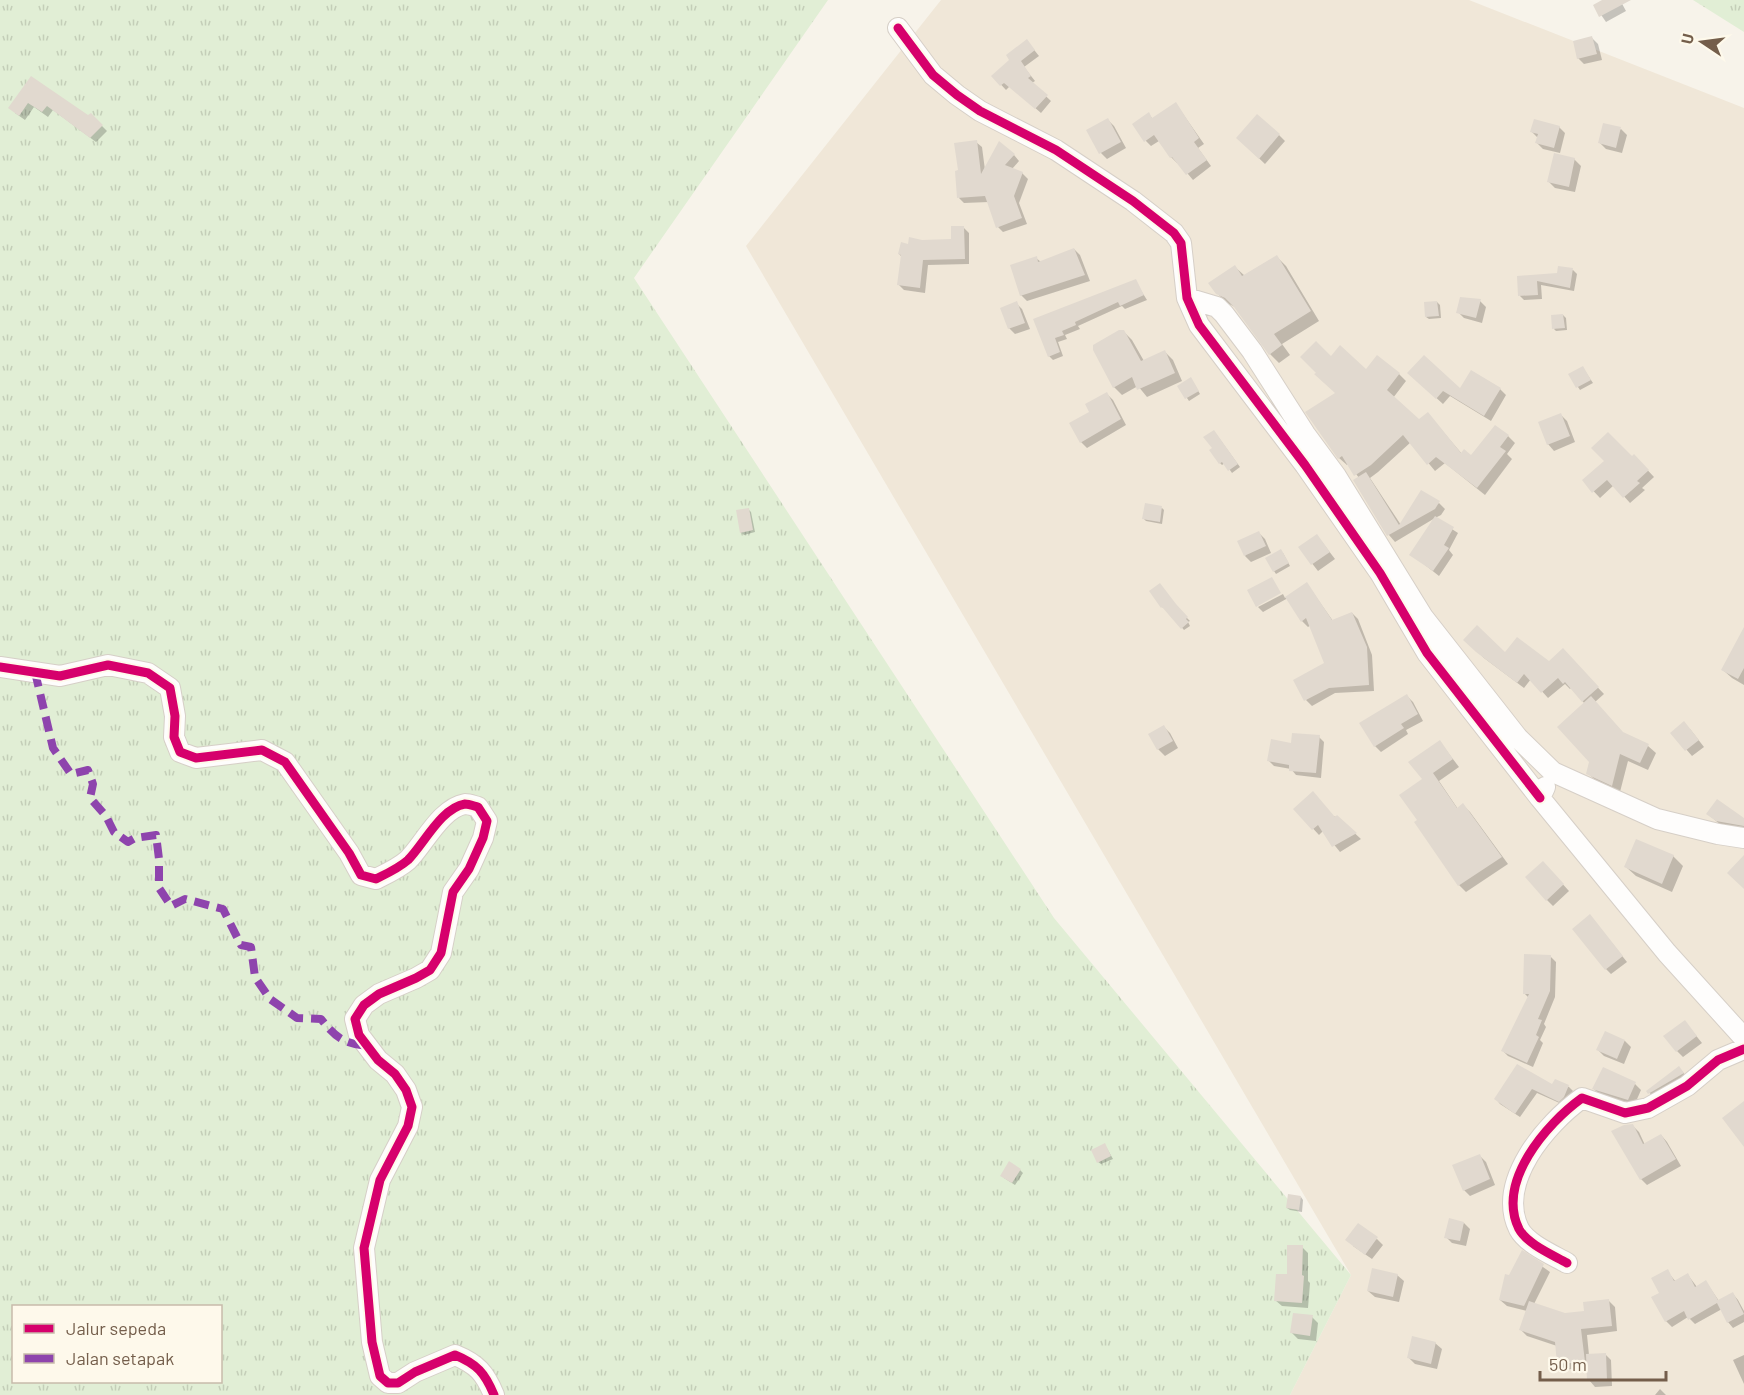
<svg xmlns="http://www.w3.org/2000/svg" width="1744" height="1395" font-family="Barlow,sans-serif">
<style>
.residential{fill:#f0e7d8}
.park{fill:url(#park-tufts);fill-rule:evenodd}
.shadow{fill:#0003}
.building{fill:#e1d9cf}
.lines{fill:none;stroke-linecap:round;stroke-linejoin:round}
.minor-casing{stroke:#d6cfc7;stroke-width:22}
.minor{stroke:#fefdfc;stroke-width:20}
.quiet{stroke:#8e44ad;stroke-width:8;stroke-dasharray:15 8;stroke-linecap:butt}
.cycleway-casing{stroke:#fef9eb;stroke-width:13}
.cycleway{stroke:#d6006c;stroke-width:9}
</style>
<defs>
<pattern id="park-tufts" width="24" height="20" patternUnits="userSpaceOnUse" patternTransform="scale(1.5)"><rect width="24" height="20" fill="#e1eed5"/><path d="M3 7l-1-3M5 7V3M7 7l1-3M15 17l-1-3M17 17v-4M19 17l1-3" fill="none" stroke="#c4ceb8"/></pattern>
</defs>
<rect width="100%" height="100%" fill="#f7f3ea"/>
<path class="residential" d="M941,0h528l275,108v1287h-454l61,-120 -605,-1029z"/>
<path class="park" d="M0,0h828l-194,278 420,640 297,357 -61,120h-1290zM14,1306h206v76h-206z
M1693,0h51v32z"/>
<path class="shadow" d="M1605,0h15l6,11 -20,11 -11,-16z
M1592,38l6,6 4,16 -18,4 -6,-6z
M1031,46l8,10 -15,11 11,14 -3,2 19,18 -10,12 -31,-27 -4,4 -13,-14z
M31,78l57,39 3,-2 16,16 -11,11 -43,-32 -5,7 -14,-10 -9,13 -10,-7z
M1176,104l28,40 -6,4 13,18 -18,14 -15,-18 -1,1 -6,-6 -12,-16 -8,5 -5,-5 2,-27 5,5z
M1108,120l6,6 12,22 -19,11 -6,-6 -13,-22z
M1559,127l6,6 -5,20 -17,-4 -6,-6 1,-5 -6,-6z
M1621,129l6,6 -5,18 -16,-4 -6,-6z
M1279,135l6,6 -20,23 -21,-20z
M976,142l6,5 3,23 29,-15 5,6 -7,8 10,4 6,6 -9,24 8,21 -24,8 -5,-5 -9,-25 -25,1 -5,-5z
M1574,159l7,7 -6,26 -20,-4 -6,-6z
M963,227l6,6v31l-41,1 -3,28 -21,-3 -5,-5 3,-28 -3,-3 10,-8 13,-4 31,-1z
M1074,249l6,6 10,26 -63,20 -6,-6 15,-37 5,4z
M1277,257l9,9 33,55 -37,23 8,11 -11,8 -9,-9 -35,-47 -8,-4 -10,-10 18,-26 10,9z
M1573,270l4,4 -3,17 -33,-6 1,14 -18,1 -4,-4 -1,-18 39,-3z
M1135,281l12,19 -22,9 -3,-3 -44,20 2,3 -15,6 2,4 -9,3 5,14 -10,4 -4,-4 -14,-36z
M1480,301l6,6 -4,16 -18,-5 -6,-6z
M1437,302l3,3 1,13 -12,1 -3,-2z
M1016,303l6,6 8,20 -15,5 -6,-6z
M1563,315l3,3 1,12 -11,1 -2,-2z
M1124,332l8,8 12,21 21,-9 8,8 9,21 -35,16 -9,-11 -16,9 -8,-8z
M1331,358l35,13 33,3 7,7 -13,17 25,23 10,-7 34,40 10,3 36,-21 7,7 -8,11 5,5 -27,36 -40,-32 -10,8 -24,-29 -33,30 -8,6 31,47 38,-22 6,6 -4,6 -6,3 23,15 -9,17 4,5 -14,21 -28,-22 24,-36 -40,24 -6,-7 -34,-54 4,-3 -10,-14 -2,1 -8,-7 -2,-64z
M1583,368l10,15 -13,7 -10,-15z
M1409,373l51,18 40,-2 6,6 -15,26 -41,-25 -7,8z
M1193,382l7,12 -11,7 -10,-15z
M1107,394l6,6 13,25 -39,23 -6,-6 10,-29z
M1561,415l6,6 8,21 -21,9 -6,-7z
M1216,434l24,33 -8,6 -7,-10 -3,2 -2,-2z
M1632,458l8,4 14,15 -12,11 3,2 -15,13 -16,-18 -14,13 -16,-17z
M1162,508l2,2 -2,14 -16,-3 -3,-3z
M749,510l2,2 4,20 -11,3 -3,-3z
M1259,533l6,6 6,14 -20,9 -6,-6z
M1322,542l13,17 -17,12 -18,-23z
M1283,553l7,13 -14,8 -2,-3z
M1307,584l26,37 19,-8 6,6 14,36 2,36 -39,2 -23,13 -6,-6 20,-37 -15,-38 -3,2 -6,-6 -14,-23 -25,14 -5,-5 25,-13 2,4z
M1151,592l27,17 12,12 -2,1 2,4 -6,4 -18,-21 -4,-2z
M1465,640l40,15 44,8 14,-12 41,43 -9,8 29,32 24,12 8,7 -8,17 -20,-9 -8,31 -24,-11 -8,-8 3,-11 -6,-58 -14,-16 -1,1 -5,-5 -17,14 -17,-19 -7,9 -40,-30z
M1744,645v40l-12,-7 -9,-8z
M1407,696l6,6 10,19 -17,9 2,4 -27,18 -6,-6z
M1164,727l6,6 8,15 -13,8 -7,-7 -8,-14z
M1690,729l14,18 -12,9 -20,-23z
M1319,737l5,5 -3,36 -25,-3 -5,-6 -17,-3 -5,-5 24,-16z
M1440,742l19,25 -20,14 19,28 5,-4 7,7 38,52 -42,28 -7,-7 -40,-64 5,-41z
M1295,809l42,8 24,22 -21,13 -17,-21 -4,4z
M1708,814l36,6v10l-21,-3z
M1673,856l10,10 -11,26 -36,-16 -10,-9z
M1549,869l20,22 -16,15 -6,-6z
M1595,922l32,40 -16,12 -5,-5z
M1550,956l6,6 -1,35 -11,27 2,3 -6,13 3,3 -10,24 -25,-11 -5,-5 26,-53 -5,-5z
M1685,1022l17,21 -19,14 -6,-6z
M1605,1033l20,8 6,6 -7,17 -20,-8 -6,-6z
M1518,1066l35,20 3,-5 13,6 4,4 -5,10 -4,4 -27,-12 -17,24 -20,-13 -4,-5z
M1679,1068l10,11 -34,20 -7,-8z
M1604,1069l31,15 6,6 -7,16 -34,-11 -6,-6z
M1632,1125l7,7 6,13 16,-10 6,7 14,24 -34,19 -6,-6z
M1105,1145l8,14 -12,5 -3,-2z
M1480,1156l6,6 9,23 -25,11 -6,-6z
M1020,1170l3,3 -8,12 -11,-7z
M1301,1197l2,3 -1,12 -12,-2 -3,-2z
M1464,1223l6,6 -4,17 -14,-3 -6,-6z
M1377,1239l6,6 -11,14 -19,-13z
M1302,1247l6,6v28l2,2 -2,25 -26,-2 -7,-6z
M1522,1252l28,20 -16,32 31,10 21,-2 22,-12 7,7 2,24 -30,4 2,20 16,-1 6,6 1,26 -17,1 -6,-7 -1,-13 -24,3 -6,-7 -1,-17 -30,-10 -6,-6 6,-19 -20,-5 -7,-6z
M1667,1271l9,11 12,-7 9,12 9,-5 13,19 14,-7 5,6 6,11v11l-11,6 -5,-6 -6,-13 -27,15 -7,-7 -16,10 -6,-6 -5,-28z
M1397,1275l7,6 -5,21 -24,-5 -7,-6z
M1312,1317l6,6 -2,18 -18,-2 -6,-6z
M1435,1343l7,6 -5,20 -22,-5 -6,-6z
M1744,1355v29l-11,-24z
M1660,1389l6,6h-11z"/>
<path class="building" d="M1602,0h29l-32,17 -6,-12z
M1592,36l5,18 -20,5 -4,-18z
M1027,39l8,11 -14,11 10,15 -3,2 20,17 -13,14 -31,-26 -4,3 -9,-10 18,-16 -3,-5z
M31,76l57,39 3,-2 12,12 -13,13 -43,-32 -5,6 -14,-9 -9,13 -11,-8z
M1176,102l23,36 -5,4 13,18 -21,15 -14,-18 -2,1 -16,-23 -10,7 -12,-18 17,-12 3,6z
M1257,114l23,20 -21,25 -23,-21z
M1108,118l13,24 -22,12 -13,-24z
M1534,119l26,7 -6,22 -19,-5 3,-9 -8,-2z
M1603,123l18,4 -5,21 -18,-5z
M977,140l4,34 18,-33 16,13 -10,11 18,7 -9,24 8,22 -26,10 -11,-32 -28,2 -2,-27 3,-1 -4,-27z
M1554,153l21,5 -6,29 -22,-5z
M951,226h13l1,33 -42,1 -3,28 -23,-3 4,-30 -3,-1 3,-12 7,2 1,-7 13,3 29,-1z
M1074,248l11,27 -65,21 -10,-31 27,-9 1,6z
M1277,255l34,56 -37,23 8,11 -13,10 -35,-48 -9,-9 -9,-4 -8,-11 27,-18 7,11z
M1558,266l15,2 -3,20 -33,-7 1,14 -20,1 -1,-20 40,-3z
M1136,279l8,16 -24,11 -2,-4 -43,20 1,3 -14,6 2,4 -9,3 5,14 -12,5 -15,-38z
M1460,297l21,2 -5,19 -20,-5z
M1017,301l8,22 -17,6 -8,-21z
M1437,301l2,15 -14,1 -1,-15z
M1563,314l2,14 -13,1 -1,-14z
M1119,330h5l17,31 24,-11 10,23 -38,17 -5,-13 -19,11 -20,-38v-5z
M1316,341l15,15 9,-11 26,24 11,-14 23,18 -13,17 32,29 9,-7 33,41 3,-4 7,6 24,-30 14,10 -9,12 6,4 -29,37 -41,-31 -9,8 -24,-30 -32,30 -17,11 -12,-20 -4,3 -33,-47 30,-19 -21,-19 2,-1 -16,-16z
M1424,355l36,33 11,-18 30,18 -17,28 -41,-25 -7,8 -29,-26z
M1583,366l8,14 -15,8 -8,-14z
M1191,377l8,14 -14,8 -8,-13z
M1107,392l14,27 -41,24 -11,-20 20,-11 -4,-8z
M1561,413l9,23 -23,9 -9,-23z
M1214,430l24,34 -10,7 -6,-9 -3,2 -10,-14 3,-2 -9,-11z
M1608,432l24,24 2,-2 15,16 -12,11 3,2 -17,15 -16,-18 -15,13 -10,-13 22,-19 -13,-13z
M1366,472l33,53 22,-35 19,11 -5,8 -48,27 -34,-56z
M1145,503l17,3 -2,16 -18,-3z
M749,508l4,22 -13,3 -4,-23z
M1435,516l19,11 -10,18 5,3 -16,23 -24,-16z
M1259,531l7,15 -22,10 -7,-15z
M1317,534l13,18 -19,13 -13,-18z
M1281,549l8,14 -16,9 -8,-14z
M1272,577l9,16 -25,14 -9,-17z
M1307,582l25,38 20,-8 15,35 2,38 -40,3 -25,13 -11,-21 31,-17 -18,-45 -5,4 -16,-25z
M1160,583l16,21 12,13 -2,2 3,3 -8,7 -19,-22 -1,1 -12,-17z
M1477,625l28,27 12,-15 32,24 14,-13 36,39 -17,15 -17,-20 -2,2 -5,-6 -17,15 -17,-19 -7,9 -41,-31 -13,-12z
M1744,627v41l-6,11 -17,-9z
M1407,694l11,20 -17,10 3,4 -30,19 -15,-24z
M1591,696l32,36 26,12 -9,19 -20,-9 -8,32 -26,-12 3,-12 -32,-35z
M1684,721l15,19 -14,11 -15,-18z
M1164,725l9,16 -16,9 -9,-16z
M1292,733l28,2 -4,38 -27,-2v-6l-22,-4 4,-22 20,4z
M1440,740l13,19 -20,14 24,35 6,-5 39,54 -44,29 -44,-64 3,-2 -18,-25 23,-16 -14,-17z
M1313,791l22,26 2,-2 20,18 -25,14 -14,-22 -6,5 -19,-21z
M1717,799l27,19v8l-28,-5 -10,-7z
M1636,839l38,16 -12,29 -38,-17z
M1744,855v34l-17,-16z
M1543,861l21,23 -18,17 -21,-24z
M1590,914l33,42 -18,14 -33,-41z
M1524,954l27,1 -1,36 -12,28 4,1 -6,15 3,2 -12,26 -26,-12 28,-57h-6z
M1685,1020l12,16 -21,16 -13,-16z
M1605,1031l20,9 -8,19 -21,-9z
M1517,1064l35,20 3,-5 14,6 -5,12 -5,5 -27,-13 -17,25 -21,-15z
M1679,1066l5,7 -36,21 -2,-3z
M1603,1067l33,15 -8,18 -36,-11z
M1744,1101v46l-22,-29z
M1633,1124l10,20 18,-10 15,25 -36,21 -29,-49 13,-6z
M1105,1143l6,13 -14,7 -6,-13z
M1480,1154l10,25 -27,12 -11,-26z
M1009,1161l12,8 -9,14 -12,-7z
M1288,1194l13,2 -2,14 -13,-2z
M1449,1218l15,4 -4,19 -16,-3z
M1358,1223l20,14 -13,18 -20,-15z
M1287,1245h16l-1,30 2,1 -2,27 -28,-2 2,-27h11z
M1522,1250l22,14 -20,42 -25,-6 6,-26 4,1z
M1372,1268l26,6 -5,23 -26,-6z
M1668,1269l6,12 14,-8 7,14 11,-7 12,20 15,-8 11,22 -17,9 -10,-20 -29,17 -4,-9 -19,11 -14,-25 8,-4 -8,-15z
M1609,1299l3,27 -31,3 4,33 -28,2 -2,-22 -36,-12 10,-29 36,12 19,-2 -1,-9z
M1293,1313l20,2 -3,21 -20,-3z
M1412,1336l24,6 -5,22 -24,-6z
M1606,1353l1,27 -20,1 -1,-27z"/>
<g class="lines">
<g class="minor-casing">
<path id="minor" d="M898,28l35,47 24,20 23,16 76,39 77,51 41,32 7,10 6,55 12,27 106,140 75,108 47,80 113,145
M1187,298l30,9 7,7 28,37 53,83 31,42 87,141 95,121 35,34 104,47 61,15 26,4
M0,667l60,9 48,-11 40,8 22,15 5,28 -1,21 6,15 16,6 66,-8 23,12 64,91 12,22 15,4c10,-5 23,-11 32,-19 16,-16 33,-52 57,-56 4,0 9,2 13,3l9,14 -4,17 -14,31 -16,23 -12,61 -11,17 -14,8 -37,16 -15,11 -9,14 4,16 19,25 17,14 11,16 6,17 -4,19 -28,54 -16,68 8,94 8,34 8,7h10l17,-11 40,-17c22,9 30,18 39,40
M1545,787l-5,11 127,155 77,85
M1567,1263c-14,-8 -40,-19 -48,-34 -23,-47 27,-105 63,-131l43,15 23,-5 39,-22 31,-26 26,-11"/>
</g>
<use href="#minor" class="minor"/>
<path class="quiet" d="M35,672l18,76 18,26 17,-4 5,14 -3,14 16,18 8,16 14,10 7,-4 21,-3 3,24v29l12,18 14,-7 38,10 18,36 10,2 4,30 15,22 27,19 24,1c15,19 22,24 46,27"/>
<g class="cycleway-casing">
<path id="cycleway" d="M898,28l35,47 24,20 23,16 76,39 77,51 41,32 7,10 6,55 12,27 106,140 75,108 47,80 113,145
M0,667l60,9 48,-11 40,8 22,15 5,28 -1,21 6,15 16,6 66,-8 23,12 64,91 12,22 15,4c10,-5 23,-11 32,-19 16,-16 33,-52 57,-56 4,0 9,2 13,3l9,14 -4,17 -14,31 -16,23 -12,61 -11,17 -14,8 -37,16 -15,11 -9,14 4,16 19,25 17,14 11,16 6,17 -4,19 -28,54 -16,68 8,94 8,34 8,7h10l17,-11 40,-17c22,9 30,18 39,40
M1567,1263c-14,-8 -40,-19 -48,-34 -23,-47 27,-105 63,-131l43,15 23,-5 39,-22 31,-26 26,-11"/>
</g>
<use href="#cycleway" class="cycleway"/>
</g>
<rect x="12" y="1305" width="210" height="78" fill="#fef9eb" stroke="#c7bbab" stroke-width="1.5"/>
<rect x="24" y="1324" width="30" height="9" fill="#d6006c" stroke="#c7bbab" stroke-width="1.5"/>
<text x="66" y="1335" font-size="18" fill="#745e4b">Jalur sepeda</text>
<rect x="24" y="1354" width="30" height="9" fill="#8e44ad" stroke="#c7bbab" stroke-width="1.5"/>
<text x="66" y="1365" font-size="18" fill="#745e4b">Jalan setapak</text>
<g transform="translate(1702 42) rotate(283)" stroke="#fef9eb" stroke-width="4.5" paint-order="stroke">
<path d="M0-4.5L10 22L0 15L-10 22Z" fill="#745e4b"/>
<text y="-9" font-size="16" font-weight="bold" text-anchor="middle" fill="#745e4b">U</text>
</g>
<path d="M1540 1371v9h126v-9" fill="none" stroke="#745e4b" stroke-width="3"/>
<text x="1549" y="1371" font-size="18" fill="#745e4b" stroke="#fef9eb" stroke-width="4.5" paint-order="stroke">50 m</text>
</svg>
